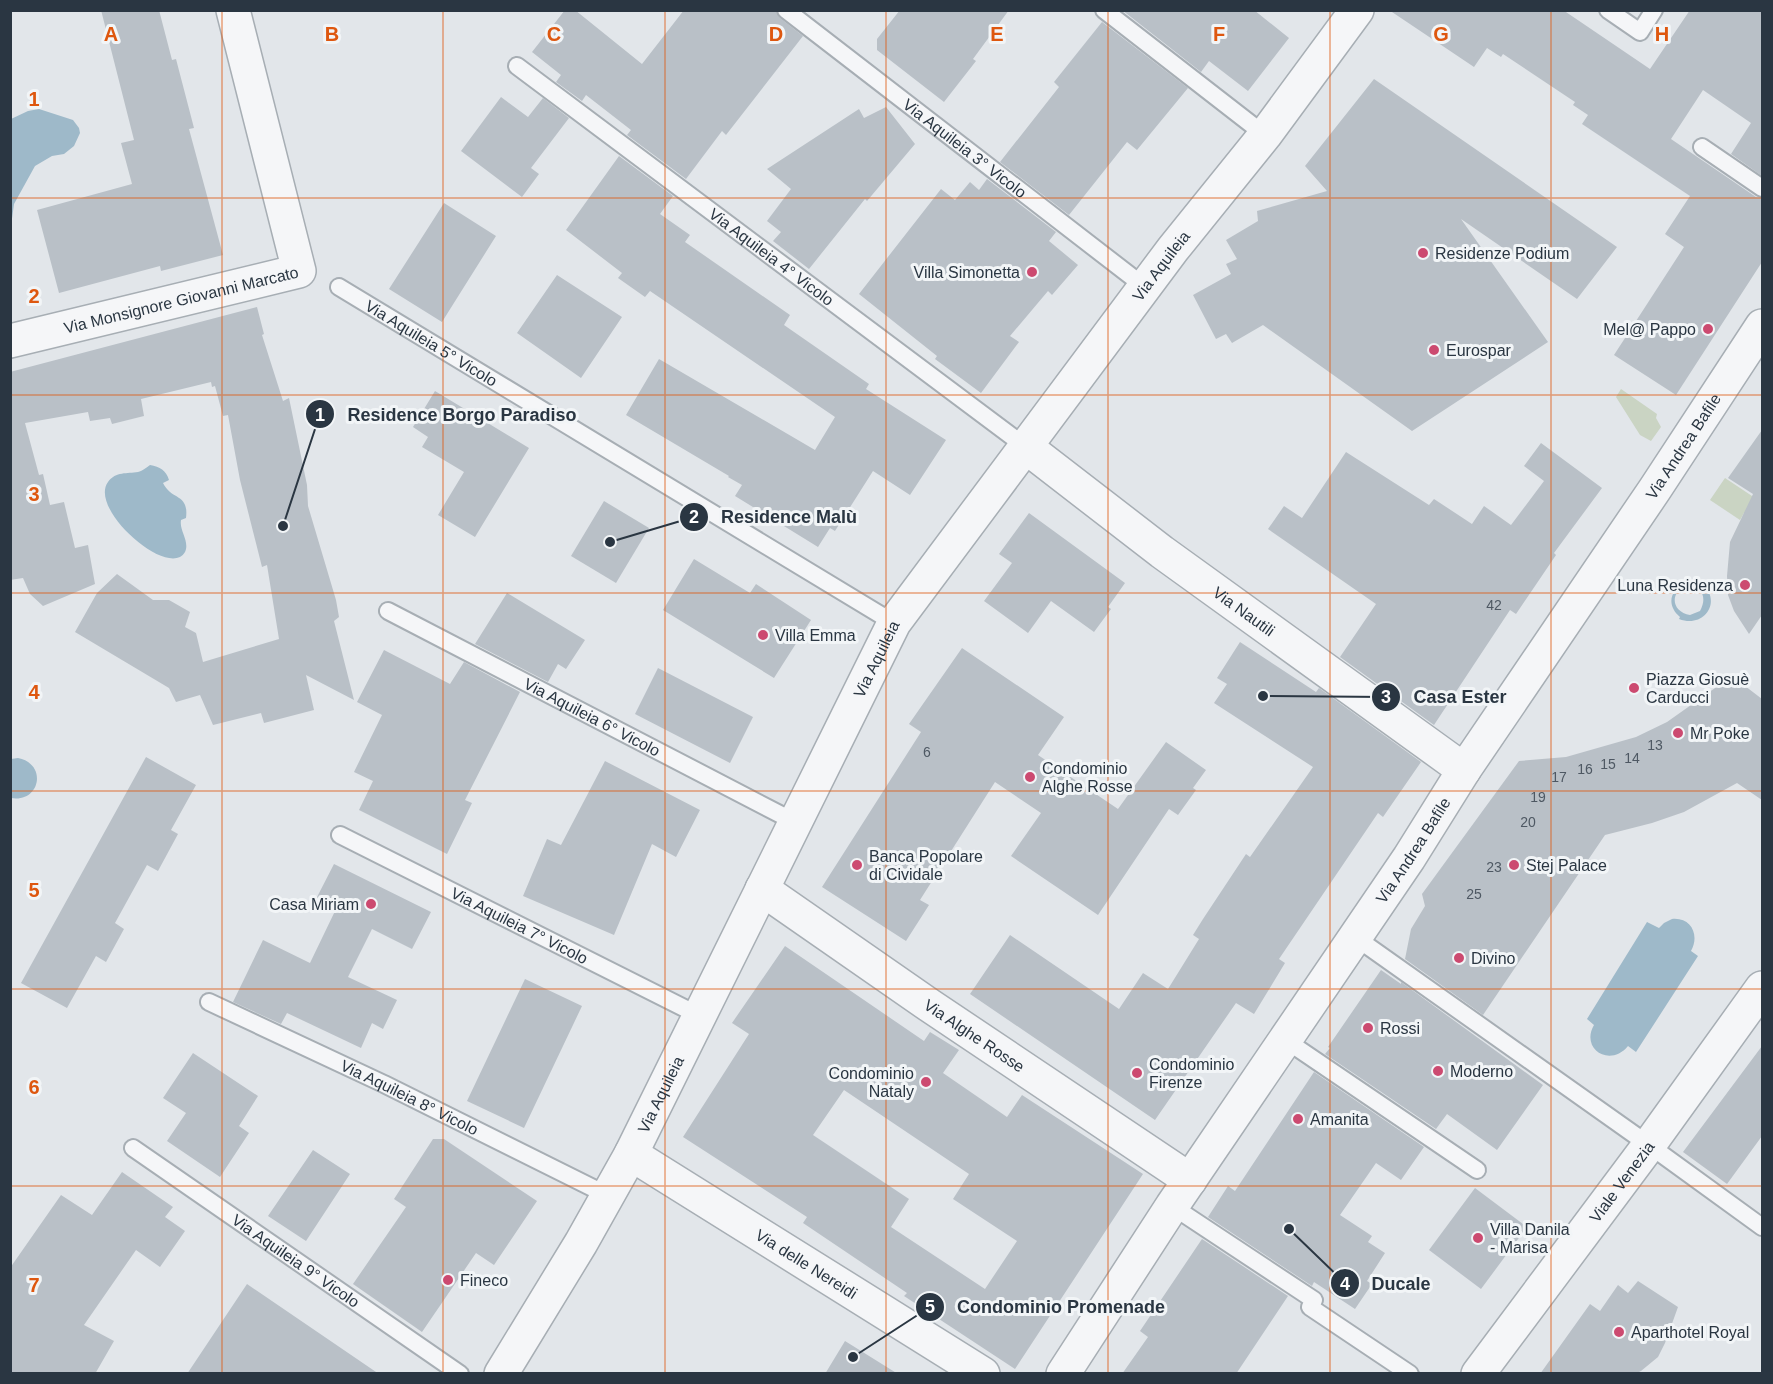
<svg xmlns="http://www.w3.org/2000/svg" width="1773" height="1384" font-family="Arial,sans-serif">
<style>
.green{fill:#cad4c3}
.water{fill:#9eb9c9;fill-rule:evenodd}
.building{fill:#b9c0c7;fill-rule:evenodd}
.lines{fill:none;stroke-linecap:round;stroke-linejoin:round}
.service-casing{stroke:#a7aeb4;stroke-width:20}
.minor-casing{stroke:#a7aeb4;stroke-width:36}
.tertiary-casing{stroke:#a7aeb4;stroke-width:36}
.service{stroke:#f5f6f8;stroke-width:16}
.minor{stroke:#f5f6f8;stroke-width:33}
.tertiary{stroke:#f5f6f8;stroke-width:33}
.grid{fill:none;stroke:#de570f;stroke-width:1.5;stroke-opacity:0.55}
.poi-dot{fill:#cc4a70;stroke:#f2f5f7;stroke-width:2}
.labels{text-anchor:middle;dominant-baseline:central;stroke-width:6;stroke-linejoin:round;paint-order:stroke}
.number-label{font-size:14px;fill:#4e5863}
.street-label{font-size:16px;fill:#2a3642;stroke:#f2f5f7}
.poi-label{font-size:16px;fill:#2a3642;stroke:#f2f5f7;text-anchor:start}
.grid-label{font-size:20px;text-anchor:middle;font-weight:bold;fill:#de570f;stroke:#f2f5f7;stroke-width:6;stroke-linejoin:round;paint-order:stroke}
.leader{fill:none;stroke:#2a3642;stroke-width:2}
.callout-dot{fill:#2a3642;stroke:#f2f5f7;stroke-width:2}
.mark-label{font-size:18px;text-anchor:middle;font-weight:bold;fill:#fff}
.callout-label{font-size:18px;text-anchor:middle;font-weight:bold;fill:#2a3642;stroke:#f2f5f7;stroke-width:6;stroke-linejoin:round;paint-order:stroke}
</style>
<rect width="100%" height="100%" fill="#e2e6ea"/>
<path class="green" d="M1621,389l36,25 -1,4 5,9 -10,14 -11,-6 -24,-38z
M1725,478l30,20 -5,8 12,8v4l-3,5 -15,-10 -4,7 -30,-20z"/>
<path class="water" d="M39,109l34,11 6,8 1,5 -6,13 -10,8 -12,2 -17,10 -21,38 -3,22v-107l17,-8z
M150,465c10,2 16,5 19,15l-6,3c9,18 26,10 23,35l-5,2c-2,11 9,21 4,32 -16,28 -97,-43 -77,-70 8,-11 19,-8 30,-10 4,-1 8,-4 12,-7z
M1685,583l14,2 2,-2c22,17 4,46 -22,36l1,-2c-14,-12 -10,-27 5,-34zM1688,586c15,1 19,12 12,25l-10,4c-19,-3 -21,-24 -2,-29z
M18,758c30,6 22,45 -7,40v-39z
M1672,919c19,-2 28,16 19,32l7,5 -62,96 -8,-6c-18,22 -48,3 -34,-21l-7,-6 60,-97 12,6 5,-5z"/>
<path class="building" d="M101,10h58l13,50 4,-1 18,69 -5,1 34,126 -62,16 -1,-5 -101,27 -22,-83 95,-26 -11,-41 13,-3z
M565,10h10l67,54 42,-54h92l4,8 23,18 -77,99 -4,-4 -36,48 -59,-44 4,-5 -45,-35 -4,6 -26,-19 5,-7 -29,-23z
M900,10h109l-36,49 3,2 -32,41 -67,-52v-11z
M1122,10h132l35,28 -41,53 -39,-30 -8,11z
M1389,10h174l87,59 40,-59h72v166l-31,-22 20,-31 -48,-33 -32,49 85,58 6,1v64l-86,133 -62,-40 70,-108 -19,-13 25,-38 -108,-72 6,-9 -15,-10 2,-3 -72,-48 -2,3 -14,-9 -13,19z
M1102,22l86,66 -51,62 -10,-8 -58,73 -69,-53 59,-75 -5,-5z
M1374,79l243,168 -40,52 -116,-80 87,123 -136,89 -149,-106 -31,18 -6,-9 -10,5 -23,-44 38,-21 -5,-10 11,-5 -11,-19 32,-19 -1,-10 70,-20 -22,-25z
M501,97l27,20 15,-19 26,20 -38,50 8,6 -17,23 -61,-46z
M886,107l29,37 -48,57 -2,-2 -56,70 -36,-28 8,-9 -14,-11 24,-32 -24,-20 92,-60 5,9z
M619,156l54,40 -13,18 30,21 -5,7 105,73 -6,10 85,59 -3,5 80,51 -36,55 -37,-24 -38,60 -5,-3 -12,19 -83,-51 7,-11 -14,-8 1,-1 -103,-61 33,-56 156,91 20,-33 -185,-126 -5,6 -27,-19 4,-5 -56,-43z
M987,179l69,53 -7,9 29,24 -26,30 -4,-4 -38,45 9,6 -38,51 -46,-34 2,-3 -78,-62 82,-105 14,11 15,-18 9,8z
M444,203l52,33 -54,86 -53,-33z
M557,275l65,42 -41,61 -64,-45z
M257,307l7,27 -2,1 21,66 6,-3 18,87 1,21 28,94 3,17 -5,4 20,79 -48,-25 8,35 -50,13 -3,-10 -48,12 -13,-30 -24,7 -7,-14 -94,-56 22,-39 20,-19 36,26h16l21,12 -5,15 11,6 7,29 76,-23 -12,-74 -5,2 -22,-87 -12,-65 -5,1 -8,-30 -3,1 -1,-5 -70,17 3,17 -32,8 -2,-6 -20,3 -2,-9 -63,11 14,52 4,-1 7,31 14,-3 11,46 13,-3 7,39 -52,22 -13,-12 -7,-16 -13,2v-208z
M435,391l94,57 -54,89 -37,-22 26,-43 -42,-25 6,-10 -15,-10z
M1762,430v185l-13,19 -15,-23 -6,-16 -1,-19 3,-34 23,-48 -25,-16z
M1541,443l61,45 -48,65 2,2 -40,59 -6,-4 -76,115 -94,-68 36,-53 -108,-75 16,-23 18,12 44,-66 83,53 5,-6 38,25 12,-18 27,19 33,-44 -20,-15z
M604,501l45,27 -33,55 -45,-27z
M1029,513l96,70 -17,24 3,2 -17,23 -43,-31 -23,32 -44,-32 28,-38 -13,-9z
M694,559l56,34 6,-9 55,36 -37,58 -111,-68z
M507,593l78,47 -19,29 -8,-5 -10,18 -73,-38z
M1240,642l76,50 3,-4 102,74 -38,55 -5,-4 -99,146 6,4 -31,51 -18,-11 -81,117 -185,-126 40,-59 109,74 24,-36 25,16 31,-50 -6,-4 10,-16 43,-65 4,3 63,-90 -99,-64 13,-19 -10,-6z
M962,648l102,69 -26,38 80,54 48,-67 40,28 -13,18 3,2 -18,25 -9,-6 -71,106 -87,-59 30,-43 -46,-31 -75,118 9,5 -23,36 -84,-54 99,-155 -12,-8z
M384,650l66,34 14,-22 56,30 -55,108 7,3 -25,51 -88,-44 14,-29 -19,-9 28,-57 -25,-13z
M658,668l95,49 -23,46 -95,-49z
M1732,676l30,23v101l-25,-17 -53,29 -32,11 -47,12 -122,180 -78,-56 6,-30 14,-23 -3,-12 97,-133 47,-4 70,-20 31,-15z
M146,757l50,28 -25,45 7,4 -20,37 -11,-6 -32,58 9,6 -18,33 -10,-6 -29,52 -46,-25z
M605,761l95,49 -24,47 -24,-13 -38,91 -91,-39 24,-57 14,6z
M334,864l97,48 -19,37 -40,-20 -24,48 49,23 -14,29 -11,-6 -11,25 -74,-35 -6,11 -48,-22 30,-62 47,23 26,-54 -20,-10z
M785,946l139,95 6,-9 29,18 -16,23 64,44 15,-22 121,79 -128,195 -111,-73 3,-3 -104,-70 4,-6 -124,-80 66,-103 -17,-11zM844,1090l125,84 -16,25 64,42 -32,48 -94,-62 18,-28 -96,-64z
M1381,970l20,14v-2l142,103 -46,65 -50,-36 -11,15 -111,-75 5,-6 -2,-1z
M525,979l57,27 -58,122 -57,-27z
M1762,1046v90l-35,48 -44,-32z
M193,1053l65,43 -19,30 10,7 -29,44 -53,-36 19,-28 -23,-15z
M1314,1072l110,75 -23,33 -25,-17 -36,52 32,21 -4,6 17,11 -18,28 5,3 -17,25 -41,-27 -2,4 -104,-69 20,-31 7,5z
M433,1139h11l93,62 -43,64 -18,-12 -54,79 -69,-48 53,-77 -12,-8z
M313,1150l37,24 -44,67 -38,-25z
M122,1172l51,35 -8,10 20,14 -25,36 -24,-17 -52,75 30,16 -19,33h-85v-106l51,-73 31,20z
M1475,1188l52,39 -46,62 -52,-39z
M1202,1239l86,57 -52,78h-114l26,-37 -8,-6z
M1638,1281l40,26 -13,36 -7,14 -17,14 -6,3h-95l50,-70 10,7 18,-26 10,8z
M247,1284l132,90h-192z
M845,1341l53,33h-73z"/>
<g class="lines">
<g class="service-casing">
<g id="service">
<path id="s1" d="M786,10l359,277"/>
<path d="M1104,10l161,125"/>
<path d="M1608,10l32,22 14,-22"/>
<path id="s2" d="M517,66l509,381"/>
<path d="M1702,147l60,41"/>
<path id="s3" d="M339,287l555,336"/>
<path id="s4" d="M388,611l407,211"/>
<path id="s5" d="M340,835l360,181"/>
<path d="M1355,937l294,208 113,82"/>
<path id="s6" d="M209,1002l175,82 223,111"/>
<path d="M1284,1039l193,131"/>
<path id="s7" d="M133,1148l327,226"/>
<path d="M1172,1206l142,94 -4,7 100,67"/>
</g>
</g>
<g class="minor-casing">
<g id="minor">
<path id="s8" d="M10,341l289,-70 -66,-261"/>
<path id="s9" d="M1026,447l136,105 302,218"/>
<path id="s10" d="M762,889l167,116 261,175"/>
<path id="s11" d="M631,1154l352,220"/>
<path id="s12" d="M1063,1374l109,-168 237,-348 55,-88 191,-281 107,-163"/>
<path id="s13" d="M1478,1374l171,-229 113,-157"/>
</g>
</g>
<g class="tertiary-casing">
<g id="tertiary">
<path id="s14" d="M501,1374l80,-131 50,-89 263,-531 279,-374 92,-114 92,-125"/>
</g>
</g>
<use href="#service" class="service"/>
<use href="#minor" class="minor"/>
<use href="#tertiary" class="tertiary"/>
</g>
<path class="grid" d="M222,10v1364M443,10v1364M665,10v1364M886,10v1364M1108,10v1364M1330,10v1364M1551,10v1364M10,198h1752M10,395h1752M10,593h1752M10,791h1752M10,989h1752M10,1186h1752"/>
<g class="poi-dot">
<circle cx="1423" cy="253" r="6"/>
<circle cx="1032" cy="272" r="6"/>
<circle cx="1708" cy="329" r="6"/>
<circle cx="1434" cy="350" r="6"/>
<circle cx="1745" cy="585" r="6"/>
<circle cx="763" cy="635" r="6"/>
<circle cx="1634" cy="688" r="6"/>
<circle cx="1678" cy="733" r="6"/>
<circle cx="1030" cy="777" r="6"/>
<circle cx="857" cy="865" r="6"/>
<circle cx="1514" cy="865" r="6"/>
<circle cx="371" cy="904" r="6"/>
<circle cx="1459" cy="958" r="6"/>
<circle cx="1368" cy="1028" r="6"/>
<circle cx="1438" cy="1071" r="6"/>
<circle cx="1137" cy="1073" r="6"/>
<circle cx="926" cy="1082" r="6"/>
<circle cx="1298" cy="1119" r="6"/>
<circle cx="1478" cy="1238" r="6"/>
<circle cx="448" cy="1280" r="6"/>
<circle cx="1619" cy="1332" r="6"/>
</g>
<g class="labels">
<g class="number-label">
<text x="1494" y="605">42</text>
<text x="1655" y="745">13</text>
<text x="927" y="752">6</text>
<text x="1632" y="758">14</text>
<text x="1608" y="764">15</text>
<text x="1585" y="769">16</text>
<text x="1559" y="777">17</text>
<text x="1538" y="797">19</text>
<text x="1528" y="822">20</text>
<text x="1494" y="867">23</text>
<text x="1474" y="894">25</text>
</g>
<g class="street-label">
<text stroke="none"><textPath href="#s1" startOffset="226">Via Aquileia 3° Vicolo</textPath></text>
<text stroke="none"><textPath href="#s2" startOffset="318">Via Aquileia 4° Vicolo</textPath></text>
<text stroke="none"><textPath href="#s14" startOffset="1294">Via Aquileia</textPath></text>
<text stroke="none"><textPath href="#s8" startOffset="176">Via Monsignore Giovanni Marcato</textPath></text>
<text stroke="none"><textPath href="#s3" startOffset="108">Via Aquileia 5° Vicolo</textPath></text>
<text stroke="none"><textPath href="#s12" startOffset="1116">Via Andrea Bafile</textPath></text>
<text stroke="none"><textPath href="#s9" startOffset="273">Via Nautili</textPath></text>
<text stroke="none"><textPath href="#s14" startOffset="808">Via Aquileia</textPath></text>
<text stroke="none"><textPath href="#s4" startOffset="230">Via Aquileia 6° Vicolo</textPath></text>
<text stroke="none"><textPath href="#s12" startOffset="630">Via Andrea Bafile</textPath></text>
<text stroke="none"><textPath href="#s5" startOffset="201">Via Aquileia 7° Vicolo</textPath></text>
<text stroke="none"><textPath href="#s10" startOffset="258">Via Alghe Rosse</textPath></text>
<text stroke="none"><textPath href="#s14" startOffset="322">Via Aquileia</textPath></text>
<text stroke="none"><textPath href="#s6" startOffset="222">Via Aquileia 8° Vicolo</textPath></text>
<text stroke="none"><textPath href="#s13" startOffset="240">Viale Venezia</textPath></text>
<text stroke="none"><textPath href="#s7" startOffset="198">Via Aquileia 9° Vicolo</textPath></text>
<text stroke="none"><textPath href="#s11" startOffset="207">Via delle Nereidi</textPath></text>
</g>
<g class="poi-label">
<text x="1435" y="253">Residenze Podium</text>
<text x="1020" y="272" text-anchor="end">Villa Simonetta</text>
<text x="1696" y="329" text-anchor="end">Mel@ Pappo</text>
<text x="1446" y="350">Eurospar</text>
<text x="1733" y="585" text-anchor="end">Luna Residenza</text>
<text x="775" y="635">Villa Emma</text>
<text x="1646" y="679">Piazza Giosuè<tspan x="1646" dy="18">Carducci</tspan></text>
<text x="1690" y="733">Mr Poke</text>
<text x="1042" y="768">Condominio<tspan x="1042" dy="18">Alghe Rosse</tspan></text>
<text x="869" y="856">Banca Popolare<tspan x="869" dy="18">di Cividale</tspan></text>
<text x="1526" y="865">Stej Palace</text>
<text x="359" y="904" text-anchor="end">Casa Miriam</text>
<text x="1471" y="958">Divino</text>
<text x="1380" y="1028">Rossi</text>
<text x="1149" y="1064">Condominio<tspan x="1149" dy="18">Firenze</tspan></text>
<text x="1450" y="1071">Moderno</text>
<text x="914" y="1073" text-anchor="end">Condominio<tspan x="914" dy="18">Nataly</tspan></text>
<text x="1310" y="1119">Amanita</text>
<text x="1490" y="1229">Villa Danila<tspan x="1490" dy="18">- Marisa</tspan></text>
<text x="460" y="1280">Fineco</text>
<text x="1631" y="1332">Aparthotel Royal</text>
</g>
</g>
<g class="grid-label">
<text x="111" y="41">A</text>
<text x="332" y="41">B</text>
<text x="554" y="41">C</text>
<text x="776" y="41">D</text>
<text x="997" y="41">E</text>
<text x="1219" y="41">F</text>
<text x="1441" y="41">G</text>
<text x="1662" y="41">H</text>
<text x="34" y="106">1</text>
<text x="34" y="303">2</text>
<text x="34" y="501">3</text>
<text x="34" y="699">4</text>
<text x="34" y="897">5</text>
<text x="34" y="1094">6</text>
<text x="34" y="1292">7</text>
</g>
<path class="leader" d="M283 526L320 414M610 542L694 517M1263 696L1386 697M1289 1229L1345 1283M853 1357L930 1307"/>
<g class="callout-dot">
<circle cx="283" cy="526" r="6"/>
<circle cx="610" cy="542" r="6"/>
<circle cx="1263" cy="696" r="6"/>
<circle cx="1289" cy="1229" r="6"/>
<circle cx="853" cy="1357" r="6"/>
<circle cx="320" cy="414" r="15"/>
<circle cx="694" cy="517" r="15"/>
<circle cx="1386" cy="697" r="15"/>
<circle cx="1345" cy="1283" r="15"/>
<circle cx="930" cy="1307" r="15"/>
</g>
<g class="mark-label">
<text x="320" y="421">1</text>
<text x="694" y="523">2</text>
<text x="1386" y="703">3</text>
<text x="1345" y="1290">4</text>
<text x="930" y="1313">5</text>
</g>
<g class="callout-label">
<text x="462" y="421">Residence Borgo Paradiso</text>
<text x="789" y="523">Residence Malù</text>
<text x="1460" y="703">Casa Ester</text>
<text x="1401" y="1290">Ducale</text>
<text x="1061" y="1313">Condominio Promenade</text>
</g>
<rect width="1773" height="1384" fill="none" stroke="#2a3642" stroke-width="24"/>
</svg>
